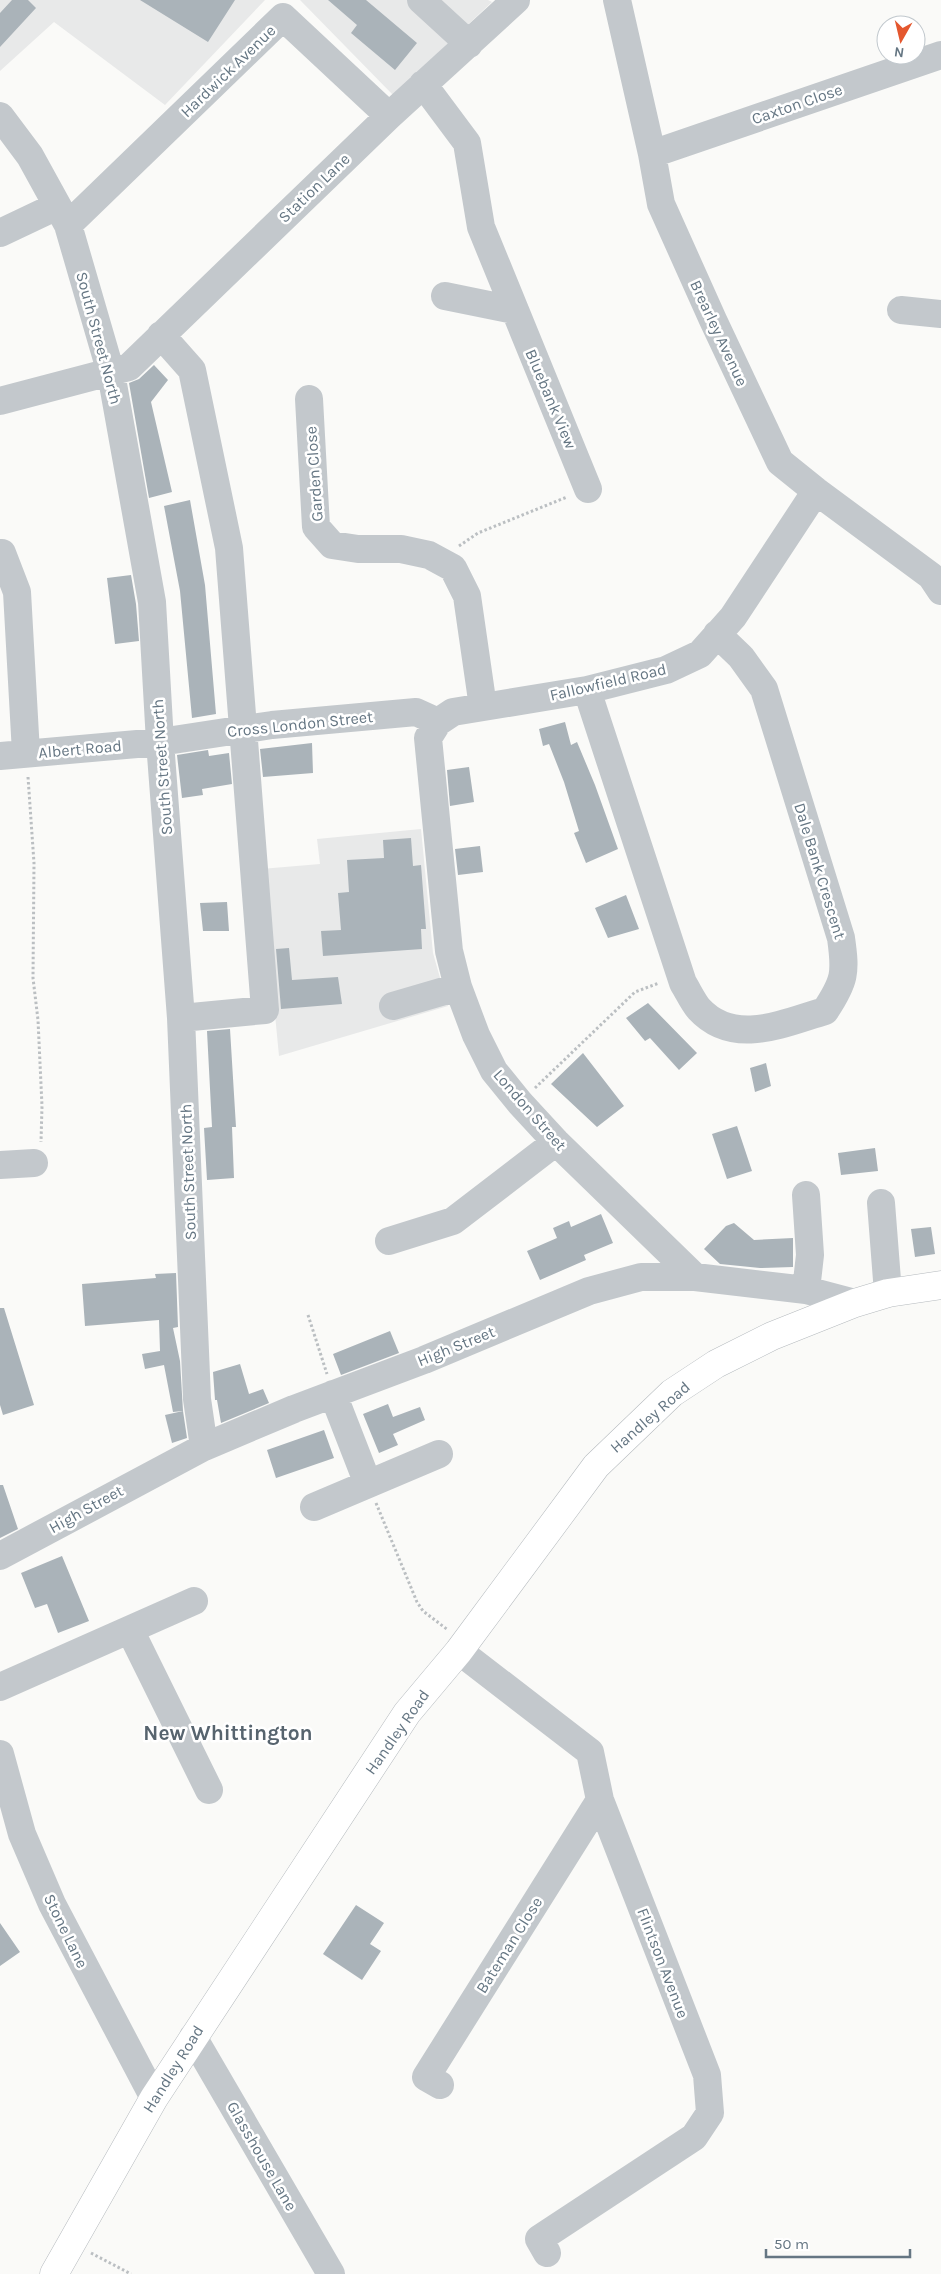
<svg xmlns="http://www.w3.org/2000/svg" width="941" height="2274" font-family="Karla,sans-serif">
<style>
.built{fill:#e8e9e9}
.building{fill:#aab3b9}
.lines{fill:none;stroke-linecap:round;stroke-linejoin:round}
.major-casing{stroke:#b5babe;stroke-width:29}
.path{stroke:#bbbfc2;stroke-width:3;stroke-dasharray:2.5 2.5;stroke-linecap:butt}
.minor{stroke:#c3c8cc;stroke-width:28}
.major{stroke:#fff;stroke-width:28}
.labels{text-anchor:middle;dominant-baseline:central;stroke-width:5;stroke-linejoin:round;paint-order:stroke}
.street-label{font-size:16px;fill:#657683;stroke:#fff}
.district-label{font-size:21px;font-weight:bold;fill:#57646e;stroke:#fff}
</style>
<rect width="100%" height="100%" fill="#fafaf8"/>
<path class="built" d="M0,0h265l-100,105 -111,-83 -54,49z
M300,0h188l4,2 -99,93z
M421,829l12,124 15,53 -169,50 -18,-187 59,-5 -3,-25z"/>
<path class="building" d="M12,0h16l8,8 -36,39v-34z
M140,0h95l-27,42z
M328,0h38l51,43 -22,27 -44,-37 6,-8z
M154,365l14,15 -17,22 21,90 -23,6 -20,-115 10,-4z
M190,500l15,85 11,129 -24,4 -12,-127 -16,-85z
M131,575l5,29 3,37 -24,3 -8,-66z
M565,722l6,23 6,-3 18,43 23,64 -32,14 -12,-30 5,-2 -15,-49 -15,-38 -6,2 -4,-17z
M312,743l1,30 -50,4 -3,-28z
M208,750l1,6 20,-3 3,31 -30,5 1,6 -21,3 -5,-43z
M469,767l5,35 -24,4 -3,-36z
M411,838l2,28 8,-1 5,64h-5l1,20 -99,7 -2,-25 20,-1 -3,-37 11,-1 -2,-32 37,-2 -1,-18z
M480,846l3,26 -25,3 -3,-26z
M626,895l13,34 -31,9 -13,-30z
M227,902l2,29h-26l-3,-28z
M289,948l3,32 46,-3 4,27 -61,5 -5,-60z
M648,1003l49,50 -18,17 -29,-32 -5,3 -19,-23z
M230,1029l6,98h-4l2,51 -27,2 -3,-52 8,-1 -5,-96z
M583,1053l41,53 -27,21 -46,-43z
M766,1063l5,23 -16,6 -5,-24z
M737,1126l15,45 -25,8 -15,-45z
M875,1148l3,23 -37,4 -3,-22z
M601,1214l12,29 -29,12 2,5 -46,20 -13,-29 30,-13 -4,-10 16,-7 2,6z
M734,1223l20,17 39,-2v29l-33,1 -40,-4 -16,-15 22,-23z
M931,1227l4,27 -20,3 -4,-28z
M176,1273l2,54 -5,1 7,33 3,50 -10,1 -9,-47 -19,4 -3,-15 18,-3 -1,-31 -74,6 -3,-42 74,-6 -1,-4z
M0,1308h4l30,97 -31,10 -3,-10z
M390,1331l9,22 -58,22 -8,-21z
M240,1364l9,30 14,-5 6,14 -48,20 -4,-23h-2l-2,-28z
M388,1404l5,13 27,-10 5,13 -32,14 5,11 -19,8 -16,-39z
M183,1411l4,27 -15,5 -7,-28z
M324,1430l10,28 -58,20 -9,-28z
M0,1485h3l15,44 -18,9z
M62,1556l27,65 -31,12 -11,-29 -12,4 -14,-35z
M356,1905l28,18 -14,21 11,7 -19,29 -39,-26z
M0,1923l20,29 -20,14z"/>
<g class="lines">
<g class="major-casing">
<path id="major" d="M54,2274l100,-176 253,-385 52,-62 137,-185 76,-73 44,-29 56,-28 83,-33 33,-10 53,-8"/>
</g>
<path class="path" d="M459,546l19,-13 89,-36
M28,777l6,86 -1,115 5,42 4,86 -1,36
M535,1088l100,-96 24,-9
M308,1315l19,59
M376,1503l41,99 6,9 25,19
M91,2253l40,21"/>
<path class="minor" d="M421,0l48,44
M617,0l35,154 9,50 52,116 67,142 36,29 115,85 10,15
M423,84l44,59 14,84 107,262
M0,116l30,40 38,69 43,148 41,229 8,140 21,276 16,381 7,48
M652,154l289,-99
M68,225l215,-208 106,99
M0,233l57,-27
M445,296l69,14
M901,310l40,4
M161,335l31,35 37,178 36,462 -84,8
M309,399l7,128 16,18 26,4h43l28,6 24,13 14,28 16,111
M0,401l129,-34 260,-251 127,-116
M2,553l15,39 9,161
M587,690l96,293c5,8 10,19 16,26 35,38 85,14 126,2 20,-30 21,-38 16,-73l-77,-249 -23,-32 -24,-23
M0,756l160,-14 112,-17 144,-13 22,10
M393,1006l65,-19
M0,1165l34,-2
M806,1195l4,60 -4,35
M881,1203l7,90
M389,1241l64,-20 103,-79
M695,1277l-139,-135 -36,-39 -26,-32 -18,-36 -18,-48 -9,-36 -21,-213 10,-16 15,-10 134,-22 79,-20 34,-16 33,-37 83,-126
M333,1394l35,90
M314,1507l125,-53
M0,1556l204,-109 90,-38 130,-49 165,-69 52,-14h54l111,13 49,13
M130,1630l79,160
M459,1651l131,101 10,48 107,275 3,38 -16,24 -155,102 8,14
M0,1687l194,-86
M0,1754l22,80 30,70 102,194
M193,2037l138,237
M440,2085l-14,-8 174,-277"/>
<use href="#major" class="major"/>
</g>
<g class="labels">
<g class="street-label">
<text transform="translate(228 71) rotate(-44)">Hardwick Avenue</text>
<text transform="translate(797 104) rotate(-19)">Caxton Close</text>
<text transform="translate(314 188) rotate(-44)">Station Lane</text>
<text transform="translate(719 333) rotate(65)">Brearley Avenue</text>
<text transform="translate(99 338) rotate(75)">South Street North</text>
<text transform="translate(551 399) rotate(67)">Bluebank View</text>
<text transform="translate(314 474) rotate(-94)">Garden Close</text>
<text transform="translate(608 682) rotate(-13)">Fallowfield Road</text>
<text transform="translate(300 724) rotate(-6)">Cross London Street</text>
<text transform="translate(80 749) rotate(-5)">Albert Road</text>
<text transform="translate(162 767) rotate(-94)">South Street North</text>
<text transform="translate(820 871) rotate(73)">Dale Bank Crescent</text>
<text transform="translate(530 1110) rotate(49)">London Street</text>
<text transform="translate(188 1172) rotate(-92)">South Street North</text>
<text transform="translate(456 1346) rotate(-22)">High Street</text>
<text transform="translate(650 1417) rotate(-41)">Handley Road</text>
<text transform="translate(86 1509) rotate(-29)">High Street</text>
<text transform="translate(397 1732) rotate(-55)">Handley Road</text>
<text transform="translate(66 1931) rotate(64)">Stone Lane</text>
<text transform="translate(509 1945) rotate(-58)">Bateman Close</text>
<text transform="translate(663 1963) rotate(69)">Flintson Avenue</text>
<text transform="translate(173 2069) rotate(-58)">Handley Road</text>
<text transform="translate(262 2156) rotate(60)">Glasshouse Lane</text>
</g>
<g class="district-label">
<text x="228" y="1733">New Whittington</text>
</g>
</g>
<g transform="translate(901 40) rotate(188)"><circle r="24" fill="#ffffff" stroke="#c1c8cd"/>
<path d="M0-4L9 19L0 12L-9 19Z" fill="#e4572e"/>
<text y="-8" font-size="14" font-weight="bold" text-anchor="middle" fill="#657683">N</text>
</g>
<path d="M766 2249v8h144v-8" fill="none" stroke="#657683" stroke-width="2.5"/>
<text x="774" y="2249" font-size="15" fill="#657683" stroke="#ffffff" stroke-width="4" paint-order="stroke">50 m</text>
</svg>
